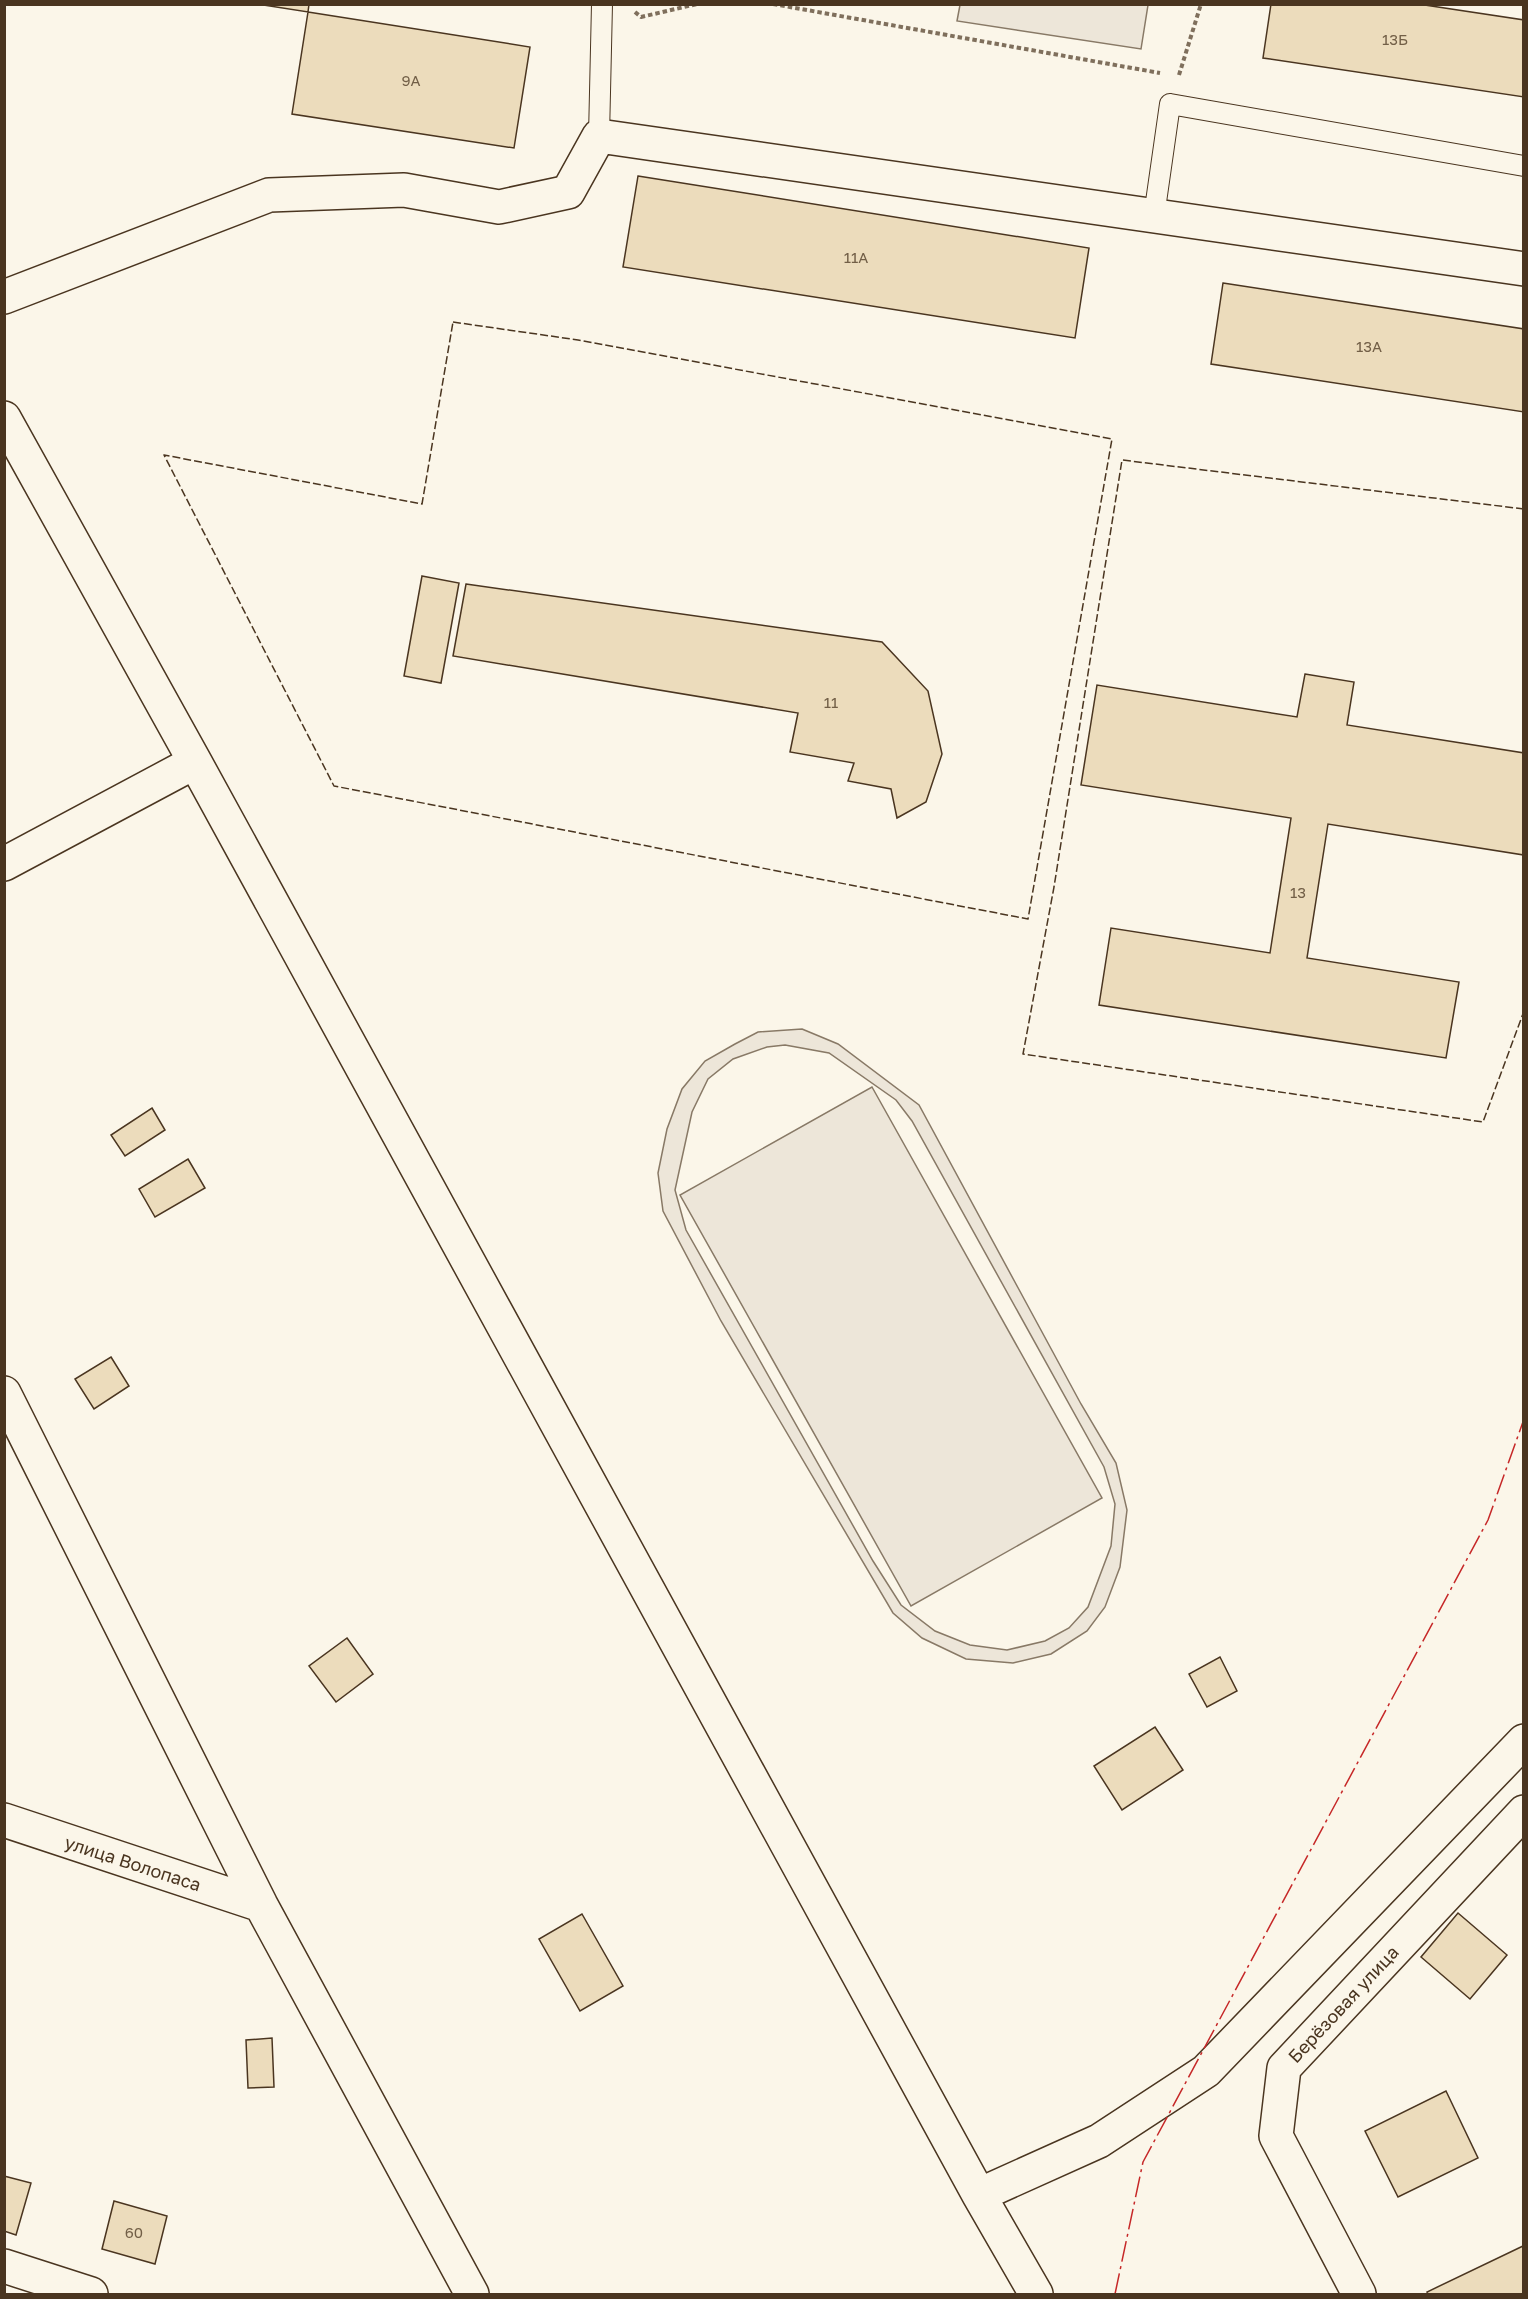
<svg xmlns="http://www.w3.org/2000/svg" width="1528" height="2299" font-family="'Golos Text',sans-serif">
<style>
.green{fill:#ede6d9;stroke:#887966;stroke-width:1.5;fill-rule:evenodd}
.building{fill:#ecdcbc;stroke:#4a3520;stroke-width:1.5}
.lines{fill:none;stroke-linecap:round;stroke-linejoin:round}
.lane-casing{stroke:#4a3520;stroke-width:22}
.street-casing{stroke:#4a3520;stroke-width:36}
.path{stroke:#7f6f5c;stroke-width:4;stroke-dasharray:4.5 3;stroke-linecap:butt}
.lane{stroke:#fbf6e9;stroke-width:20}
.street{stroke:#fbf6e9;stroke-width:33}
.fence{stroke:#4a3520;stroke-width:1.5;stroke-dasharray:8 3;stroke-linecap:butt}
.power{stroke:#c62828;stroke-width:1.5;stroke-dasharray:21 4.5 3 4.5;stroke-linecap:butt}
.labels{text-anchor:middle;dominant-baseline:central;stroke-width:4.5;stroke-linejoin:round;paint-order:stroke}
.number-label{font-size:15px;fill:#725f47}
.street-label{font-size:18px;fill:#4a3520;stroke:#fbf6e9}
</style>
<rect width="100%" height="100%" fill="#fbf6e9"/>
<path class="green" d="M960,5v-1l188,1 -7,44 -184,-28z
M802,1029l36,15 81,61 162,299 35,59 11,47 -7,57 -15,40 -18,24 -36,23 -38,9 -47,-4 -44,-21 -29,-25 -172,-292 -58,-110 -5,-38 9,-44 15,-40 23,-28 30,-17 23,-12zM785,1045l44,8 67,47 16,21 192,346 11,37 -4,42 -23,61 -19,21 -24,13 -38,9 -37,-5 -35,-14 -34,-26 -28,-44 -187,-331 -11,-40 17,-78 16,-33 25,-20 34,-12z
M872,1087l230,411 -191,108 -231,-411z"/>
<path class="building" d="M257,4h52l-1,8z
M1271,4h147l106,16v77l-261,-39z
M308,12l222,35 -16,101 -222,-34z
M638,176l451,72 -14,90 -452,-71z
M1223,283l301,46v83l-313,-48z
M422,576l37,7 -18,100 -37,-7z
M466,584l416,58 46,49 14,63 -16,48 -29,16 -6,-29 -43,-8 6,-18 -64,-11 8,-39 -345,-57z
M1305,674l49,8 -7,43 177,28v102l-196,-31 -21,134 152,24 -13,76 -347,-53 12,-77 159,25 21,-135 -210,-33 16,-100 200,32z
M152,1108l13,22 -40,26 -14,-21z
M188,1159l17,29 -50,29 -16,-28z
M111,1357l18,29 -35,23 -19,-30z
M347,1638l26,36 -37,28 -27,-36z
M1220,1657l17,34 -30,16 -18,-33z
M1155,1727l28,43 -61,40 -28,-44z
M1458,1913l49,42 -37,44 -49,-42z
M582,1914l41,72 -43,25 -41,-72z
M272,2038l2,49 -26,1 -2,-48z
M1446,2091l32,67 -80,39 -33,-66z
M4,2176l27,7 -15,52 -12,-4z
M114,2201l53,15 -12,48 -53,-15z
M1523,2246l1,48h-96l-1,-2z"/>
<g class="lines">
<g class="lane-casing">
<path id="lane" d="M599,136l3,-132
M1154,216l16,-112 354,62"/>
</g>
<g class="street-casing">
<path id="street" d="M4,297l265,-102 135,-5 95,17 69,-15 31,-56 925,133
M4,418l191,344 784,1433 57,99
M4,864l191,-102
M4,1393l257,512 211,389
M4,1820l257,85
M979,2195l120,-54 107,-70 318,-330
M4,2266l87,28
M1359,2294l-83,-158 8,-68 240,-256"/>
</g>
<path class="path" d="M773,4l387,69
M635,12l6,5 56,-13
M1179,75l22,-71"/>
<use href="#lane" class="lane"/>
<use href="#street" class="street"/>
<path class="fence" d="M453,322l125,18 534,99 -84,480 -694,-133 -170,-331 258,49z
M1524,509l-402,-49 -68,427 -31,167 460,68 41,-111"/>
<path class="power" d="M1115,2294l28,-132 345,-642 36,-101"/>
</g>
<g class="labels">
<g class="number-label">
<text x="1395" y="39">13Б</text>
<text x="411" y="80">9А</text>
<text x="856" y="257">11А</text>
<text x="1369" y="346">13А</text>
<text x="831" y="702">11</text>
<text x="1298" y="892">13</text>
<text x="134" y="2232">60</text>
</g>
<g class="street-label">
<text transform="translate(133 1863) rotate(18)">улица Волопаса</text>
<text transform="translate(1343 2004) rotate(-47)">Берёзовая улица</text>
</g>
</g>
<rect width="1528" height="2299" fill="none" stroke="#4a3520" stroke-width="12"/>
</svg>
